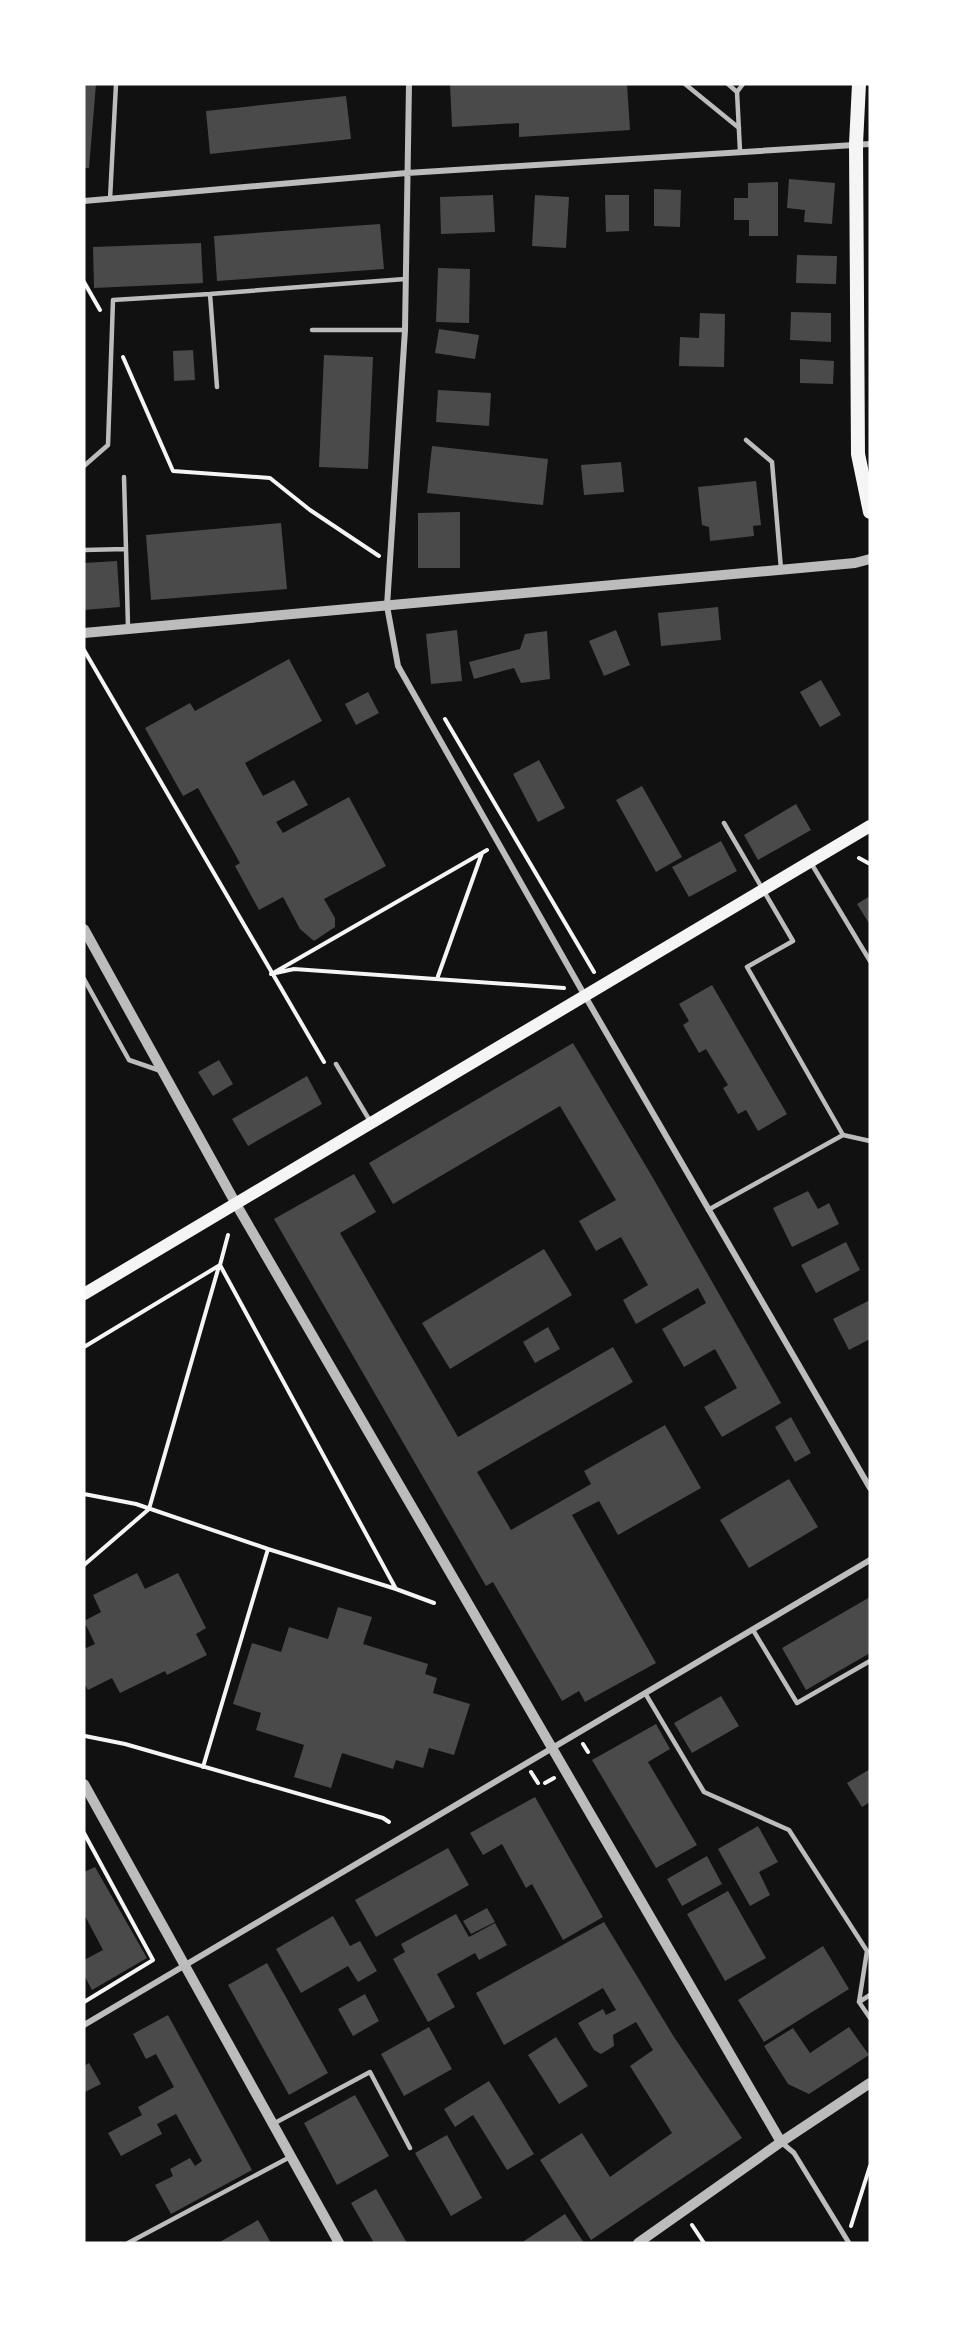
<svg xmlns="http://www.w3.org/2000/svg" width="954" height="2327" font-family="Bitter,serif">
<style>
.building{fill:#4a4a4a}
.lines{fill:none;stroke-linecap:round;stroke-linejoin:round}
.path{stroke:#f5f5f5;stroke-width:4}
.service{stroke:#bcbcbc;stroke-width:4.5}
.pedestrian{stroke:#bcbcbc;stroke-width:5}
.minor{stroke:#bcbcbc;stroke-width:6}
.tertiary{stroke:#bcbcbc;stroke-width:10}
.secondary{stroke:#f5f5f5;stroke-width:12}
.primary{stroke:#f5f5f5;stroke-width:14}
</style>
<rect width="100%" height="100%" fill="#111"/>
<path class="building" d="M84,84h12l-7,84h-5z
M450,84h177l3,46 -111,7v-14l-67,4z
M346,96l5,43 -141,15 -4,-43z
M789,179l46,4 -3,41 -28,-2 1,-12 -18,-2z
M778,182v54h-29v-16h-15v-22h14v-15z
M654,189l27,1 -1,37 -26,-1z
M493,195l2,37 -54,2 -1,-37z
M535,195l34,2 -3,51 -34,-2z
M605,195h24v36l-23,1z
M380,224l4,45 -167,12 -3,-45z
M201,243l2,40 -109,5 -1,-41z
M797,255l40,1 -1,28 -40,-1z
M438,268l32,1 -1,54 -33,-1z
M791,312l40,1v29l-41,-2z
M700,313l25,1 -1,53 -45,-1 1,-29 19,1z
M439,329l40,6 -4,24 -40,-6z
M193,350l2,30 -21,1 -1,-30z
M324,355l49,2 -5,112 -49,-2z
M800,359l34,2 -1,23 -33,-1z
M438,390l53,3 -2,33 -53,-4z
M432,446l116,13 -5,46 -116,-12z
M621,462l3,30 -40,3 -3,-30z
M756,481l5,44 -8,1 1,10 -44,5 -1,-14 -7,-2 -4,-38z
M460,512v56h-42v-55z
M281,523l6,66 -136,11 -5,-65z
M117,561l3,46 -36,3v-47z
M718,607l3,33 -60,6 -3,-33z
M457,630l5,51 -31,3 -5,-50z
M616,630l14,35 -26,11 -15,-35z
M547,631l3,48 -29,4 -7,-15 -40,11 -5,-17 51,-13 5,-15z
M289,659l33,62 -77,42 18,33 31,-16 14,25 -32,17 7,11 66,-36 37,69 -62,33 11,19v9l-21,14 -14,-12 -17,-32 -24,13 -24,-44 5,-3 -42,-75 -15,8 -38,-68 45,-25 5,8z
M821,680l20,35 -21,12 -20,-35z
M368,692l11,21 -23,12 -11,-21z
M539,760l26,48 -27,14 -25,-48z
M642,786l40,71 -26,15 -40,-72z
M796,804l15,26 -53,30 -14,-25z
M721,841l16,30 -48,26 -17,-30z
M870,896v29l-13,-21z
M712,985l75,129 -29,17 -12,-21 -8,4 -15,-26 5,-3 -22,-36 -7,4 -16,-28 6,-4 -10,-17z
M573,1043l80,135 128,225 -59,34 -18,-30 33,-19 -22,-39 -31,18 -22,-38 44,-26 -8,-15 -62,36 -13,-24 25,-15 -27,-48 -25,14 -17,-30 37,-21 -56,-94 -167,98 -24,-41z
M219,1060l14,24 -20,12 -15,-24z
M307,1076l15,28 -74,42 -16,-27z
M354,1174l22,38 -36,21 118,204 155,-90 20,35 -156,90 34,58 80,-46 -7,-13 81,-46 36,63 -83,47 -19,-34 -27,14 84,148 -71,39 -6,-11 -17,10 -69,-119 -7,4 -212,-367z
M808,1191l10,18 11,-6 10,21 -47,23 -19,-39z
M846,1242l14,28 -44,23 -15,-28z
M544,1249l28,46 -122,74 -28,-46z
M870,1300v39l-21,11 -16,-31z
M548,1327l12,22 -25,14 -12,-21z
M791,1417l20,36 -16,9 -20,-35z
M789,1479l29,48 -69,41 -29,-48z
M137,1573l8,16 33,-16 28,55 -10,6 11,21 -40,20 -2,-4 -45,22 -8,-15 -24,12 -4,-7v-34l11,-5 -11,-23 17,-9 -8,-17z
M870,1597v56l-64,37 -24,-42z
M338,1607l34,10 -9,27 65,20 -3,10 12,4 -4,15 37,11 -16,51 -25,-7 -6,20 -27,-8 -3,9 -51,-16 -11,35 -37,-11 10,-32 -48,-15 5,-17 -28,-9 19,-61 29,9 8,-25 39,12z
M721,1696l18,30 -47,27 -18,-30z
M656,1724l14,25 -22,13 49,83 -41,23 -64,-108z
M870,1769v33l-8,5 -15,-24z
M535,1797l68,120 -40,23 -31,-56 -6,4 -24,-44 -19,11 -13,-22z
M758,1826l20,36 -19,10 11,23 -20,11 -32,-57z
M448,1848l21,37 -93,52 -21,-37z
M707,1856l15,28 -40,22 -15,-27z
M95,1867l52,91 -55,32 -8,-15v-15l19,-10 -19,-36v-42z
M728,1891l38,67 -41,23 -38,-67z
M487,1908l8,14 -24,12 -8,-13z
M456,1914l13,23 26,-14 12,22 -28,15 -4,-7 -38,21 18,33 -27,15 -35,-63 12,-7 -4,-8z
M333,1916l17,30 10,-5 17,30 -19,11 -10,-16 -47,27 -25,-44z
M604,1922l70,115 68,101 -151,102 -51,-80 42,-27 28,44 62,-44 -42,-67 23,-16 -17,-28 -23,13 1,11 -13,8 -7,-4 -16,-27 25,-14 3,6 10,-5 -13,-22 -99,57 -28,-52z
M823,1946l26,43 -85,53 -26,-42z
M267,1963l61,110 -39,22 -61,-110z
M365,1994l14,27 -26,15 -15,-27z
M168,2015l84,155 -81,44 -16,-29 18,-9 -3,-7 20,-11 5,8 7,-5 -26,-47 -19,10 5,10 -41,22 -13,-23 34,-18 -4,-8 36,-20 -18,-33 -10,5 -13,-25z
M429,2027l23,42 -48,27 -23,-42z
M849,2027l20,28 -60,39 -21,-10 -24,-38 29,-18 17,25z
M556,2037l32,49 -29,18 -31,-49z
M89,2063l12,21 -16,8 -1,-26z
M489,2081l45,73 -27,16 -34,-55 -18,12 -11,-18z
M355,2095l34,61 -52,29 -33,-62z
M447,2135l35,63 -31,18 -36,-63z
M376,2189l31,54h-33l-23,-40z
M565,2214l19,29h-63z
M258,2220l13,23h-53z"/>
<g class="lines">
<path class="path" d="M84,282l16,28
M123,357l50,114 97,7 40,32 69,46
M84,650l240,412
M445,719l149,253
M859,858l11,6
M275,972l212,-122
M271,974l23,-5 270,19
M437,979l45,-126
M220,1265l176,324
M84,1347l136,-82 8,-30
M84,1494l52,10 132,45 128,40 38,14
M84,1565l65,-56 70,-243
M85,1736l40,8 258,74 6,4
M583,1744l5,8
M203,1767l65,-218
M531,1772l7,11
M545,1783l9,-5
M84,1833l69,127 -69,42
M692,2225l12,18
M851,2226l19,-60"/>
<path class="service" d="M685,84l54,44
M728,84l9,8 3,59
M737,92l6,-8
M110,199l6,-115
M210,294l195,-15
M312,330h93
M746,440l26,22 9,107
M84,466l24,-21 5,-145 97,-6 7,93
M124,477l2,72
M84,550l42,-1 2,79
M724,823l69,118 -46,26 96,168 27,6
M811,863l59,98
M84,979l45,81 32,11
M336,1064l34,57
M708,1210l135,-75
M753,1630l44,73 73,-42
M645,1693l59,99 85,38 78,121 -8,51 11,16
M859,2002l11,-7
M273,2124l97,-52 40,76
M128,2243l162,-86"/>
<path class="pedestrian" d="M781,2142l13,11 55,90"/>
<path class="minor" d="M409,84l-4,246 -18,276 11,60 187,330 285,492
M84,201l323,-28 463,-29
M84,2025l786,-465"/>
<path class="tertiary" d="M84,633l771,-70 15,-4
M84,929l152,275 545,938
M84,1784l255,459
M638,2243l143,-101 89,-59"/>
<path class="secondary" d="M84,1294l786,-468"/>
<path class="primary" d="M859,84l-3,60 2,310 12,58"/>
</g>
<rect width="954" height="2327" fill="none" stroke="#ffffff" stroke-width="171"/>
</svg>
